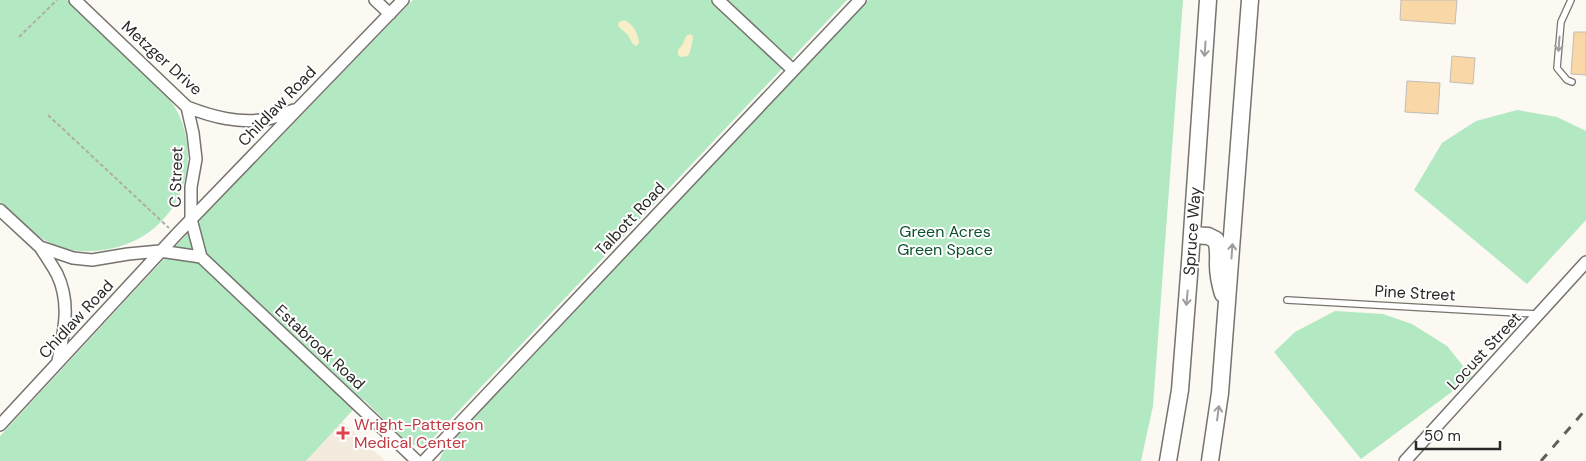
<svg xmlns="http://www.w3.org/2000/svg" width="1586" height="461" font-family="'DM Sans',sans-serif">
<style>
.built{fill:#f4ebdf}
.green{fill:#b2e9c3}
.sand{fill:#f8efc9}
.building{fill:#fad7a6;stroke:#c1bdb8}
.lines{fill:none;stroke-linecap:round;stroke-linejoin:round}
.lane-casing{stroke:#77736e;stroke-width:8}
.street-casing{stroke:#77736e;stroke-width:14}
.secondary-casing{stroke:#77736e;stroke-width:19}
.path{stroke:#b0aca8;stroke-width:2;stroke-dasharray:4 2.5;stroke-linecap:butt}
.lane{stroke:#fff;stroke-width:5.5}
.street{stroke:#fff;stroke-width:11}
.secondary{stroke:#fff;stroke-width:16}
.rail{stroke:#615e5b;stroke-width:3;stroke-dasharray:9 9;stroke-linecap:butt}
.oneway{stroke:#9f9e9d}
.health-dot{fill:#e0444e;stroke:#fff;stroke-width:2}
.labels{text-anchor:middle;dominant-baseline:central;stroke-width:4;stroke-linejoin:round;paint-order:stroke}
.street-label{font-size:16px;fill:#2a2826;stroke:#fff}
.park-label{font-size:16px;fill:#0a522d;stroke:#fff}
.health-label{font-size:16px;fill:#be3a42;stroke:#fff;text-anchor:start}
</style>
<rect width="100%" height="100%" fill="#fcf8f2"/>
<path class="built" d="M342,421l43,40h-79z"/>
<path class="green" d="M0,0h67l92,87c10,11 18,21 23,35 20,57 -13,116 -73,127 -20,4 -41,3 -59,-6 -20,-10 -35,-27 -50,-41z
M413,0h434l-417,441c-7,5 -12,5 -21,3l-46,-45 -57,62h-306v-25l212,-229z
M868,0h315l-30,406 -12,55h-702l5,-11z
M1517,110l40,7 29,14v89l-59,64 -113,-94 28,-47 34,-22z
M1335,311l48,3 29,10 35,22 25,31 -111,82 -87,-107 21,-20z"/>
<path class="sand" d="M624,20c10,5 14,13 15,23l-3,3 -4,-3 -4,-8 -10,-9 1,-4z
M690,34l3,2c0,4 -3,18 -5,20l-7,1 -3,-2v-5l5,-6 3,-8z"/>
<path class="building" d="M1401,0h56l-2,24 -55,-4z
M1574,32h12v43l-15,-1z
M1452,56l23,2 -2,26 -23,-2z
M1407,81l33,2 -2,31 -33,-2z"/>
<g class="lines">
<g class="lane-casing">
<path id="lane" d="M1571,0l-10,22 -4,46 10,12 5,2
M1287,300l250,14"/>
</g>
<g class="street-casing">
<path id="street" d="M75,0l112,107c26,10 52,17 81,12 8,-2 17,-6 26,-9
M375,0l15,14
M718,0l75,70
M187,107l6,26 3,26 -5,28v32l10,38 216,204
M0,210l40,37 33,11 19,2 36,-6 32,-3 41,6
M40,247c6,9 12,18 17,27 14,29 7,57 1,87
M0,425l176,-190 227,-235
M424,461l436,-461
M1405,461l181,-199"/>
</g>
<g class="secondary-casing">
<path id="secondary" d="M1192,235l16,1 8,4c3,9 2,16 2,25 0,10 2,19 5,29
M1168,461l12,-71 10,-128 18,-262
M1210,461l10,-68 30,-393"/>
</g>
<path class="path" d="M19,37l38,-37
M48,115l121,113"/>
<use href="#lane" class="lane"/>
<use href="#street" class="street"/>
<use href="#secondary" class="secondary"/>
<path class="rail" d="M1541,461l45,-52"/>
</g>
<defs><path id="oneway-shaft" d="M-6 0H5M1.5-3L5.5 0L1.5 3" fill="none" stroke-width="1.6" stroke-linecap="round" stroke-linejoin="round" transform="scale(1.25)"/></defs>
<g class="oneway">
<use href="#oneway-shaft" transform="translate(1559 44) rotate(94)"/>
<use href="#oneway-shaft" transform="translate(1205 49) rotate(94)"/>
<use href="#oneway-shaft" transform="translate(1232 251) rotate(-86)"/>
<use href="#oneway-shaft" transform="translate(1187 298) rotate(95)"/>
<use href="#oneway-shaft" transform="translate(1218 413) rotate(-83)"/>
</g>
<path class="health-dot" d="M340.5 425.5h5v5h5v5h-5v5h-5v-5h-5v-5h5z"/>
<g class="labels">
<g class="street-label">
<text transform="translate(162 58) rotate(42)">Metzger Drive</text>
<text transform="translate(277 106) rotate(-46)">Childlaw Road</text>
<text transform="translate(176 177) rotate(-88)">C Street</text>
<text transform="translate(630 219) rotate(-47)">Talbott Road</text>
<text transform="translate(1192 231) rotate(-86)">Spruce Way</text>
<text transform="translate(1415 293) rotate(3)">Pine Street</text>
<text transform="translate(76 319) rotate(-47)">Chidlaw Road</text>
<text transform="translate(320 347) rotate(43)">Estabrook Road</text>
<text transform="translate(1484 351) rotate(-47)">Locust Street</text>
</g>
<g class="park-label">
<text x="945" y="231">Green Acres<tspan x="945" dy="18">Green Space</tspan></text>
</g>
<g class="health-label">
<text x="354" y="424">Wright-Patterson<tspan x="354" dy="18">Medical Center</tspan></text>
</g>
</g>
<path d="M1416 441v8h84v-8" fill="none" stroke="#2a2826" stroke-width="2.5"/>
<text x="1424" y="441" font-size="15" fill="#2a2826" stroke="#ffffff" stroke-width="4" paint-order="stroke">50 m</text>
</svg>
